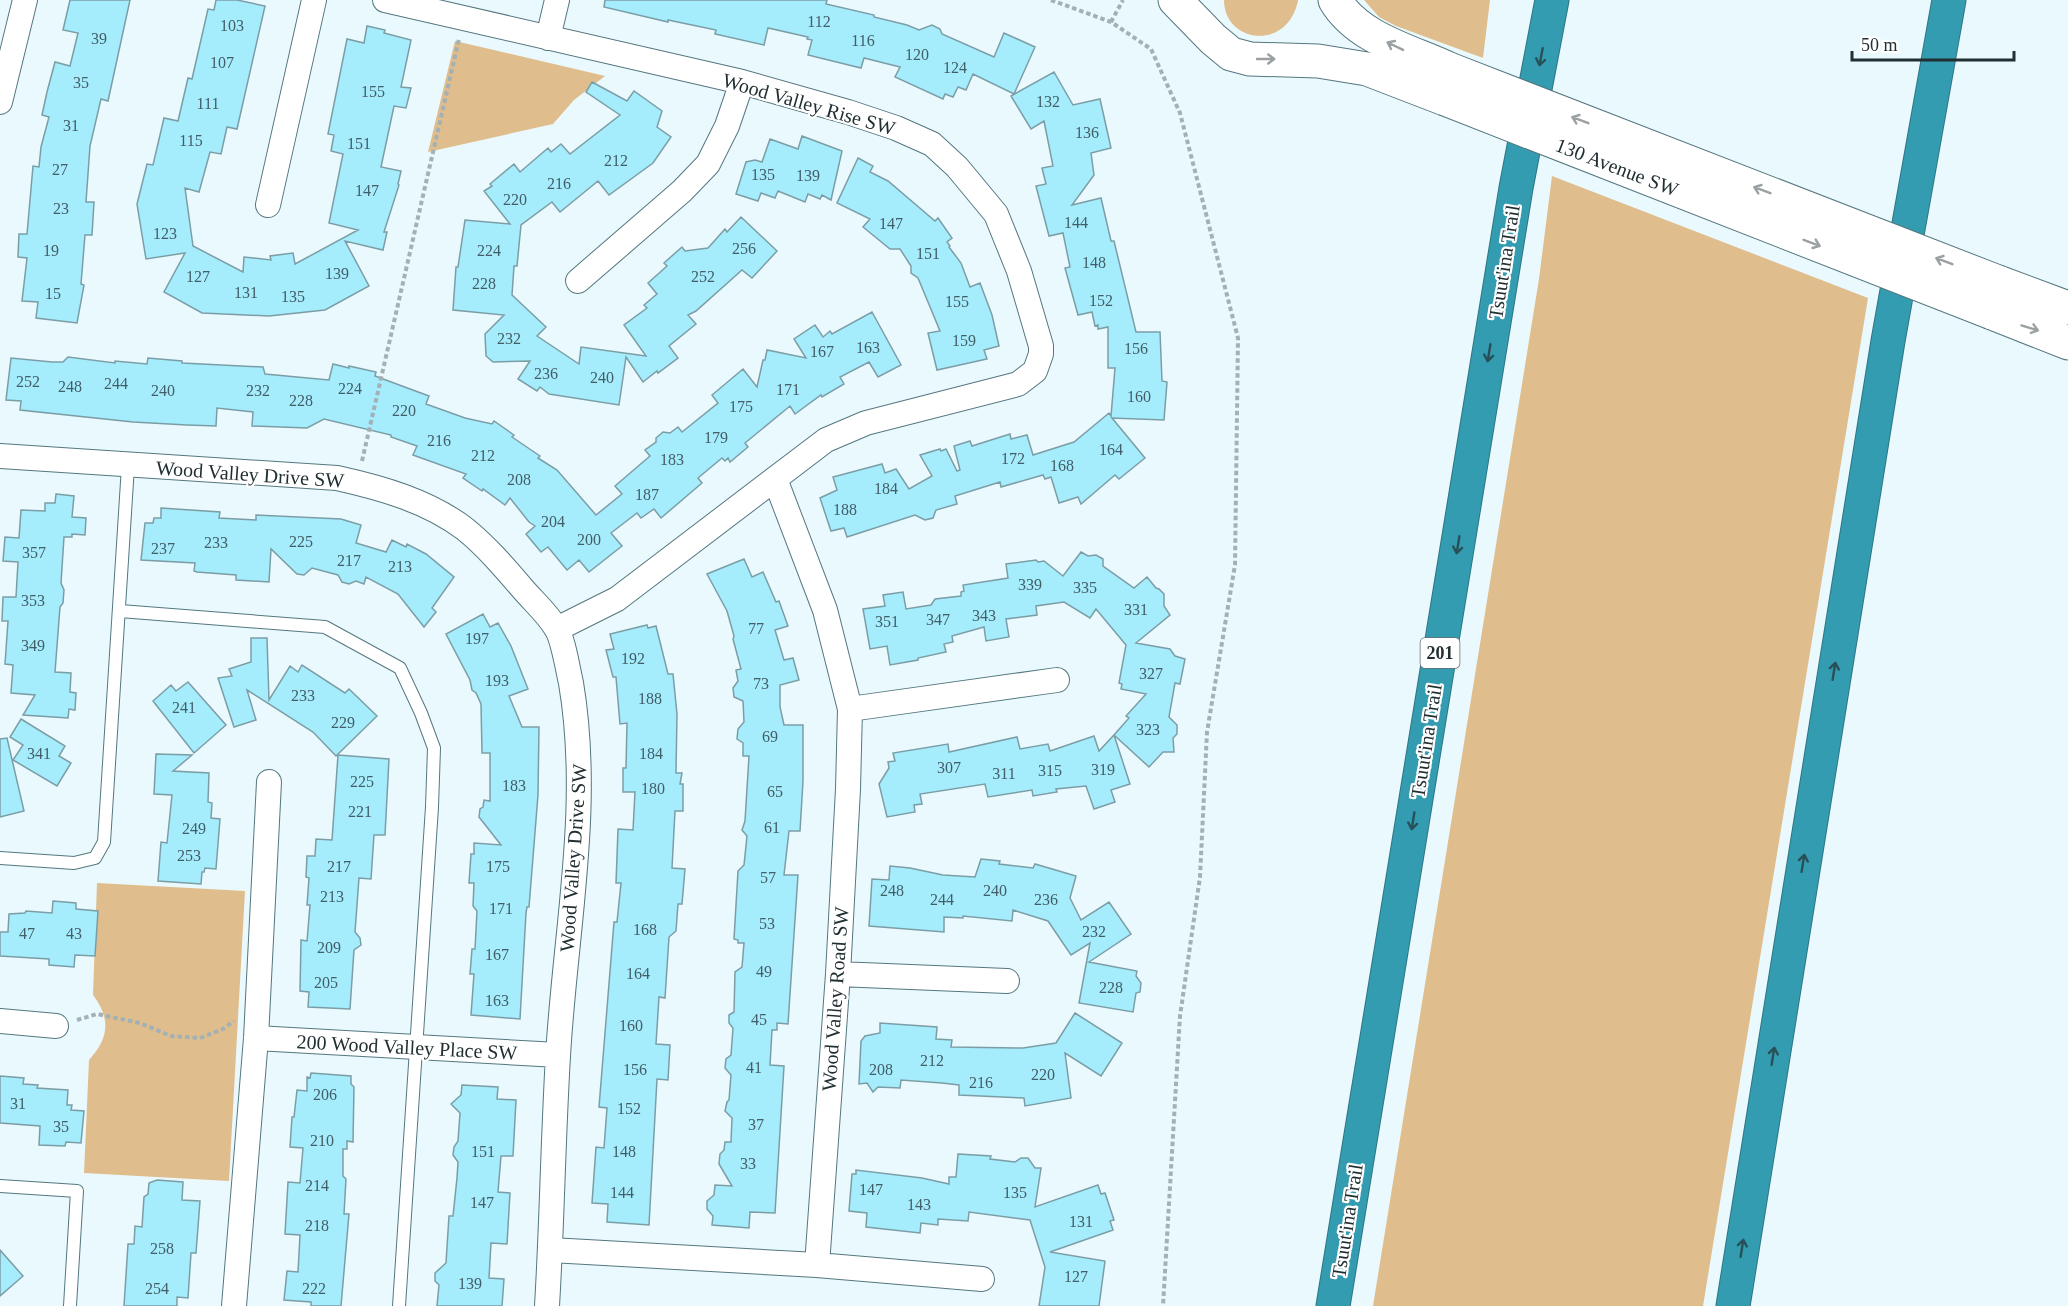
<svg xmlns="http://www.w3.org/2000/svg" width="2068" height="1306" font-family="'Times New Roman',serif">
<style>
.green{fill:#e0bd8c}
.building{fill:#a5ecfd;stroke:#7b9ea6;stroke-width:1.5}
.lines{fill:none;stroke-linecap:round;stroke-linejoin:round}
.lane-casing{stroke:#54777f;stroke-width:14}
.street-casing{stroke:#54777f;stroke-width:26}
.secondary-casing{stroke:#54777f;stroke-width:35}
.highway-casing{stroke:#2d7684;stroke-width:35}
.path{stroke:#a3b1b5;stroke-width:4;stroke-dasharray:4.5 3;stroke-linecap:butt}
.lane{stroke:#fff;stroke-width:12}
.street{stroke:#fff;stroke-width:24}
.secondary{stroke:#fff;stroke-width:33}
.highway{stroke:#349cb0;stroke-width:33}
.secondary-bridge-casing{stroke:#54777f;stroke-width:35;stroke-linecap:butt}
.secondary-bridge{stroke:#fff;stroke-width:33}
.oneway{stroke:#9ba1a3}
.oneway2{stroke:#275058}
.labels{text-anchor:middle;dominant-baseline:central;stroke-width:4.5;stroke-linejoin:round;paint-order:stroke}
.number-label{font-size:16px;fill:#425e66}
.shield{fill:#fff;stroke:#646d70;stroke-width:1.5}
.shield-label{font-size:18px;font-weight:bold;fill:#212f33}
.street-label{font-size:20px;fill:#212f33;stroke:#fff}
</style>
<rect width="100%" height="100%" fill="#eaf9fd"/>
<path class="green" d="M1224,0h74v1c-11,51 -74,42 -74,-1z
M1364,0h126l-7,58 -87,-32 -17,-9z
M455,41l150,35 -31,24 -21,24 -125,28z
M1552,176l316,122 -165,1008h-330l166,-1027z
M97,883l148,8 -16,290 -145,-8 5,-113c20,-22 22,-41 4,-65z"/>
<path class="building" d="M70,0h60l-22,101 -7,-2 -11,47 -4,56h8l-2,33h-7l-4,49 3,1 -7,38 -41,-5 2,-16 -16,-1 5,-43 -9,-1 1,-23h8l6,-68 6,1 2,-20 8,-30 -7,-2 5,-23 8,-30 15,4 8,-33 -15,-3z
M216,0h21l28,6 -28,123 -10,-2 -6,27 -11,-2 -11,40 -14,-4 8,58 50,26 1,-15 27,3 -1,-4 23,-3 2,11 63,-34 -29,-7 14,-69 -12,-3 3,-16 -6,-1 19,-95 17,4 3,-17 18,4 -1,3 27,7 -10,47 10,1 -5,20 -12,-2 -13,61 20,4 -3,13 1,1 -15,47h3l-4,18 -38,-9 24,45 -44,24 -56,6 -67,-3 -38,-21 21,-39 -39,6 -9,-55 10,-40 6,1 11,-47 14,3 10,-43 4,1 16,-70 6,1z
M605,0h222l-1,4 48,11v2l33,8 12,5 13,-5 8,4 2,5 52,23 10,-24 31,14 -21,47 -41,-20 -7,16 -8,-3 -5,10 -8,-3 -2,5 -48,-22 5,-10 -36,-9 -3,10 -53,-13 4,-15 -5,-1 1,-2 -40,-9 -4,17 -49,-11 1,-4 -48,-10v2l-64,-15z
M1054,72l19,33 27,-6 11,49 -20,5 3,22 -22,30 29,-7 10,43h3l22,91h24l2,49 5,1 -3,38 -52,-2 33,40 -26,21 -4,-4 -34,29 -3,-7 -19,6 -8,-26 -6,2 -2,-4 -42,12 -1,-5 -45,14 2,8 -21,6 -3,8 -8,2 -10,-5 -68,22 -3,-9 -13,3 -11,-33 17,-8 -4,-13 49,-13 3,9 11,-4 13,20 23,-13 -12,-21 20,-6 1,2 5,-2 11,22 3,-1 -6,-24 16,-5 2,5 38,-12 1,5 16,-4 6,20 41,-13 35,-29 2,3 4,-48h-7v-41l-10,2v-4l-3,1 -3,-14 -14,3 -13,-47 5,-1 -7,-34 -14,3 -13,-50 10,-2 -4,-16 11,-2 -9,-45 -13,8 -20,-33z
M592,82l35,19 7,-10 28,20 -5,16 14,10 -18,26 -44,32 -11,-14 -38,31 -8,-10 -31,23 -4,41h-3l-2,29 34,32 -9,9 42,28 2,-17 65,9 -22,-31 23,-17 -3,-3 13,-11 -9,-11 19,-17 -3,-3 18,-16 3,4 23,-3 17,-19 2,3 14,-15 36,34 -25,27 -10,-8 -46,41 -8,4 8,9 -27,22 9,12 -20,15 -1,-2 -14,11 -17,-25 -7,48 -70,-11 -9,-7 -3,4 -19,-12 12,-18 -37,1 -7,-6 -1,-22 19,-19 -51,-5 3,-43h2l7,-47 45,4 -26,-33 8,-5 -2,-2 24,-20 6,8 28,-24 3,4 10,-8 9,10 50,-39 -34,-23z
M802,136l40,15 -11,49 -9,-5 -2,4 -12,-5 -3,8 -27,-11 -3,7 -14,-5 -3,8 -22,-7 10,-32 9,-2 7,2 8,-23 28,10z
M858,158l15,8 -3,6 18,9 47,40 3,-3 14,20 -5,4 3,4 -1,1 12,16 9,24 10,-4 12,32 7,31 -15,4 3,9 -50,11 -9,-37 12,-2 -22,-53 -7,-5v-7l-11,-17h-10l-27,-22 7,-8 -33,-16z
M872,312l29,53 -23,12 -9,-15 -29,15 4,7 -22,13 -1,-2 -26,19 -5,-8 -45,37 3,4 -18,15 -2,-4 -3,3 -3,-3 -24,20 4,5 -41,35 -7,-9 -13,9 -4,-5 -26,20 11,13 -33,26 -10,-12 -12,10 -19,-23 -7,5 -15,-18 9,-8 -6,-4 -19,-24 -5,7 -22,-16 -1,2 -19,-13 3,-4 -53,-19 4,-9 -26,-9v-2l-67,-16 -17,9 -55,-2 1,-14 -36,-4 -1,18 -29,-1 -54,-3 -113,-12 1,-9 -15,-1 5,-42 41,4h11l5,-5 47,6v-2l32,3 1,-6 34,3v2l81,4 2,7 64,6 4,-16 16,4v-2l27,6 -1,4 54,20 -3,8 39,14 27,6 2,-3 20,14 -2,2 28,19 -2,2 19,12 39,45 26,-21 -7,-8 35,-30 -5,-6 11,-8v-4l7,-6 7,1 8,-6 4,5 36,-29 -6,-8 31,-26 14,18 6,-27h2l2,-10 39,8 -12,-19 21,-14 8,12 7,-6 2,3z
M56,494l18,2 -2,21 14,1 -1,17 -13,-1v3h-8l-3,46 3,7 -1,13 -3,4 -5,65 16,1 -1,19 6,1 -1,17 -6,-1 -1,9 -45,-3 12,-20 -24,-2 2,-28 -8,-1 3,-43h-6l1,-24h13l2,-35 -15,-1 2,-24 14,1 2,-28 24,1v-8h10z
M161,508l59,4 -1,6 37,2v-5l85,4 20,6 -5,18 30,9 6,-12 14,7 1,-3 19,10 28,23 -22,31 4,4 -12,15 -26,-33 -32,-17 -2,7 -8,-3 -7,3 -7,-2 -4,-7 -26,-7 -8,7 -7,-1 -26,-25 -2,33 -33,-2v-5l-39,-3 -3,-1 1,-8 -54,-3 4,-37h8l1,-5h7z
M1081,552l7,4 8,-1 7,4v7l31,22 13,-11 9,11 3,1 5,5v12l6,9 -34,28 34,6 5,7 10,3 -5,25 -5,-1 -6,34 8,8v9l-4,4 1,14h-11l-14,15 -35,-32 15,-17 -3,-2 20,-22 -25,-5 1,-5 -3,-1 7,-38 -30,-36 -6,9 -26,-16 -28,4 1,9 -31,4 3,18 -23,4 -2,-14 -32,9 1,6 -9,2 2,8 -28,6v2l-28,5 -3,-19 -17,3 -7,-40 22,-3 -2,-11 20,-3 3,17 25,-4 4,-6 26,-3v-4l3,-1 -1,-6 45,-7 -2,-14 30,-4 2,2 6,-1 19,15z
M744,559l8,18 11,-5 13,30 3,-1 9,25 -13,4 9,30 9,-2 6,22 -19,5v22l4,18h19v56l-3,50h-11l-5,44h14l-10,149 -11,-1v7h-5l-2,35 14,1 -9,147 -25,-1 -1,16 -37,-3 1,-9 -6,-7v-8l7,-6 1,-10 17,1 -13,-22 1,-10 4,-4 1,-8h6l1,-24 -7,-7 2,-9 2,-2 2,-25 -6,-7 1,-9 5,-4 2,-27 -4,-5v-8l5,-3 1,-40 7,-5 2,-24h-6v-3l-4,-1 4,-68 6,-6 3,-29 -5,-6 3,-9 4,-65h-6v-13l-6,-4 1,-10 6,-7 -1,-21 -9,-4 -1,-9 5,-7 -2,-11 5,-1 -8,-30 1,-3 -7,-25 -20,-37z
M483,614l7,13 8,-4 13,23 17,43 -19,7 13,31h17l-1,68 -9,112h-2l-1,6 -6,106 -49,-4 3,-41h-4l2,-25h3l2,-38 -4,-5 1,-23h-5l2,-29h3v-11l27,2 -22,-28 1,-8 3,-2 1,-7 6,1v-48h-8l-1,-49 -5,-11 -4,-3 -2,-10 -24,-46z
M647,625l1,3 8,-2 12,48h5l4,40 -1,59h6l-2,11h3v27h-8l-3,57 13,1 -3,35h-4l-2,27 -7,6 -4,61 -6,-1 -3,47 14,1 -2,35 -11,-1 -8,146 -42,-3 1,-18 -16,-1 4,-56 8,1 3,-40 -8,-1 15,-185h3l4,-39h-5l2,-54 15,1 2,-38h-12v-24h3l1,-45 -7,1 -4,-47h-3l-7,-27 8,-1 -4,-15z
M251,638h16l2,62 21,-34 8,6 4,-7 43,28 4,-4 28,27 -41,40 -23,-24 -66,-42 9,30 -22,7 -16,-49 14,-2 -3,-7 22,-7z
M188,682l38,43 -32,28 -41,-52 18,-16 5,6z
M21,719l44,27 -6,10 12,7 -14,23 -44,-26 10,-15 -13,-8z
M1114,735l16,49 -19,6 4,12 -21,7 -8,-23 -30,3 1,3 -24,4 -1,-6 -44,7 -3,-13 -65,10 2,10 -8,1 1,7 -28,5 -8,-33 10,-16 -1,-6 7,-1 -2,-8 55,-9 1,8 68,-15 3,12 28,-5 2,7 44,-15 5,15z
M7,738l17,73 -24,6v-78z
M156,754l36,1 -19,16 36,2 -1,29 4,1 -1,15 9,1 -4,50 -11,-1 -1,4h-2l-1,12 -43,-3 3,-39 6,1 5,-48 -18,-1z
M338,755l51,4 -4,76h-11l-3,44 -12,-1 -4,54 5,6 1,7 -7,5 -4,59 -42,-2 1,-15 -9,-1 1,-51 6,1 3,-36h-3l2,-27 -3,-1 1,-21h8l1,-17 16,1z
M981,859l19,2 -1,3 34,4 2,-4 41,12 -6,22 11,22 28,-18 22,32 -42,28 48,9 -1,5 5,7 -1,9 -4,1 -3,19 -54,-9 11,-60 -19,12 -23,-34 -35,-11 -1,11 -49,-5v2l-19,-1v15l-75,-6 3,-47 17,1 1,-14 20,2 33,7 32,2z
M53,901l23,2v6l22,2 -3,45 -20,-1 -1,12 -25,-2v-6l-49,-3v-24h8l1,-18 16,-1 1,-2 26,2z
M1075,1013l47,30 -21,33 -36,-23 6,45 -46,8 -1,-8 -65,-3v-10l-17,-2 -41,-3 -1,8 -22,-1 -5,5 -6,-9 -8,1 2,-43 4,-5 15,-3v-10l57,4 -1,12 16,1 -1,7 72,1 33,-5z
M311,1073l40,3v8l3,3 -1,55 -6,-1v8h-4v27l3,3 -2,35h5l-8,92h-30v-4l-27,-2 3,-29 11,1 2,-37 -15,-1 3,-52 12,1 3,-35 -13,-1 2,-30h2l3,-27 10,1v-14l3,1z
M0,1076l24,2 -1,6 15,1 -1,3 31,2 -1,15h5l-1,5 13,1 -3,32 -15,-1 -1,4 -26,-1 1,-19 -40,-3z
M462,1085l36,2 -1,12 19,1 -3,56h-12l-3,36 12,1 -3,51 -16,-1 -2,35 15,1 -2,27h-65l2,-21 -4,-4v-8l11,-10 3,-47h4l4,-38 1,-16 -5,-7 1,-8 4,-6 2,-28 -9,-9 10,-9z
M958,1154l33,2 -1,3 25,3 6,-4h7l7,10h6l-6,39 63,-22 3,9 4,-1 9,27 -4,1 3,9 -63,22 55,9 -6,45h-60l6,-39 -15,-47 -61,-8 -1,9 -30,-2v6l-17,-2 -1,10 -54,-6 1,-14 -18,-2 3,-37h4v-4l66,8 27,6v-7h7z
M157,1180l26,2 -1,18 18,1 -4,52h-5l-3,45 -11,-1v9h-53l4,-62h6l1,-18 7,1 2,-30 4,-3 1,-11z
M0,1250l23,26 -23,20z"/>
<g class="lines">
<g class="lane-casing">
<path id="lane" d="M120,611l205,16 75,41 21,45 13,35 -2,59 -33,499
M0,858l74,5 21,-5 9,-16 24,-376
M0,1186l77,5 -7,115"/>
</g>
<g class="street-casing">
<path id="street" d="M385,0l357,82 106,30 48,16 36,16 25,23 39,47 23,57 22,75v8l-6,17 -17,13 -152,39 -40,17 -209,159 -60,30
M548,38l9,-38
M0,102l25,-102
M268,205l46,-205
M578,281l104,-90 26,-27 19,-38 15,-44
M0,456l337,22c45,10 91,23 128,51 21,17 39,38 57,59 11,13 25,25 34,40 7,10 12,42 15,55 21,124 -6,249 -13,373 -5,84 -6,167 -11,250
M850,709l207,-29
M838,974l169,7
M0,1021l56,5
M256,1038l302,17
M551,1250l266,15 21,-291 10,-185 2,-80 -25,-99 -50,-131
M817,1265l165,14
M234,1306l22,-268 13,-256"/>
</g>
<g class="secondary-casing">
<path id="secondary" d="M1175,0l38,39 18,15 19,5 68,2 49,8 78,30
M1335,0c23,39 76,51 114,69
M1998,282l70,26
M1992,313l76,30"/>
</g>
<g class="highway-casing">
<path id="highway" d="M1333,1306l183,-1118 36,-188
M1733,1306l155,-965 61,-341"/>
</g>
<path class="path" d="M1051,0l60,22 40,27 29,64 58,225 -3,227 -28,167 -7,145 -20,139 -17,290
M1111,22l12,-22
M362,461l97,-422
M77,1020l20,-6 43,9 31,13 29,2 23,-9 11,-8"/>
<use href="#lane" class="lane"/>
<use href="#street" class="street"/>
<use href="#secondary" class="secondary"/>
<use href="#highway" class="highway"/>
<g class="secondary-bridge-casing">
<path id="secondary-bridge" d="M1449,69l549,213
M1445,99l547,214"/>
</g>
<use href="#secondary-bridge" class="secondary-bridge"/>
</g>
<defs><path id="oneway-shaft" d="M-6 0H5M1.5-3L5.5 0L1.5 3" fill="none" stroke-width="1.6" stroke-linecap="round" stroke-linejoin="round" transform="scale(1.5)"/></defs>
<g class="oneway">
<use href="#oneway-shaft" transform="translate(1395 46) rotate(-154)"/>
<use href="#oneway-shaft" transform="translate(1266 59)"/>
<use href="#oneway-shaft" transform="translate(1580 120) rotate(-159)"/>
<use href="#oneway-shaft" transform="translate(1762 190) rotate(-159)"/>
<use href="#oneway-shaft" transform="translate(1812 243) rotate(21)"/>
<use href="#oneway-shaft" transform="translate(1944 261) rotate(-159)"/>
<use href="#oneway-shaft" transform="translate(2030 328) rotate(17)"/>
</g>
<g class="oneway2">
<use href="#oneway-shaft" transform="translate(1541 57) rotate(101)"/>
<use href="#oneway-shaft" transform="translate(1489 353) rotate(99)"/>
<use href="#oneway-shaft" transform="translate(1458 545) rotate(99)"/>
<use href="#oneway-shaft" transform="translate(1834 671) rotate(-81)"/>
<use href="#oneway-shaft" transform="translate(1413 821) rotate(99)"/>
<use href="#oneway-shaft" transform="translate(1803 863) rotate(-81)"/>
<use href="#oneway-shaft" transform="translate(1773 1056) rotate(-81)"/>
<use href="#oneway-shaft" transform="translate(1742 1248) rotate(-81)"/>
</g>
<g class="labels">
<g class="number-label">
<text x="819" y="21">112</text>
<text x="232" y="25">103</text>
<text x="99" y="38">39</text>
<text x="863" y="40">116</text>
<text x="917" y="54">120</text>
<text x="222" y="62">107</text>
<text x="955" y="67">124</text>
<text x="81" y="82">35</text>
<text x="373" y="91">155</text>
<text x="1048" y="101">132</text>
<text x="208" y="103">111</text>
<text x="71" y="125">31</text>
<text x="1087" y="132">136</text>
<text x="191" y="140">115</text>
<text x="359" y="143">151</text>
<text x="616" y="160">212</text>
<text x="60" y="169">27</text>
<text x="763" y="174">135</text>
<text x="808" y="175">139</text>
<text x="559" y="183">216</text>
<text x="367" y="190">147</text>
<text x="515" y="199">220</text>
<text x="61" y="208">23</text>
<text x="1076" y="222">144</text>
<text x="891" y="223">147</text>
<text x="165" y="233">123</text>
<text x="744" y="248">256</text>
<text x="51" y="250">19</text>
<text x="489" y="250">224</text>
<text x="928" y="253">151</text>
<text x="1094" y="262">148</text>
<text x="337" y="273">139</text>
<text x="198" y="276">127</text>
<text x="703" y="276">252</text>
<text x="484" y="283">228</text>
<text x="246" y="292">131</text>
<text x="53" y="293">15</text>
<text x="293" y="296">135</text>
<text x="1101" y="300">152</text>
<text x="957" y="301">155</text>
<text x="509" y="338">232</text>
<text x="964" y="340">159</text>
<text x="868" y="347">163</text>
<text x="1136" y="348">156</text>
<text x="822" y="351">167</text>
<text x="546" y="373">236</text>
<text x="602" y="377">240</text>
<text x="28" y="381">252</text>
<text x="116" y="383">244</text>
<text x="70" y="386">248</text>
<text x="350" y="388">224</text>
<text x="788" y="389">171</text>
<text x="163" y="390">240</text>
<text x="258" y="390">232</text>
<text x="1139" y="396">160</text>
<text x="301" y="400">228</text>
<text x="741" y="406">175</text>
<text x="404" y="410">220</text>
<text x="716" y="437">179</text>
<text x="439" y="440">216</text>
<text x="1111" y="449">164</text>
<text x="483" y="455">212</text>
<text x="1013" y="458">172</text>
<text x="672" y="459">183</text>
<text x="1062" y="465">168</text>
<text x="519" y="479">208</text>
<text x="886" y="488">184</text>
<text x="647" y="494">187</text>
<text x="845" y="509">188</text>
<text x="553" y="521">204</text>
<text x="589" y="539">200</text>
<text x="301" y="541">225</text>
<text x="216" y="542">233</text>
<text x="163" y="548">237</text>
<text x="34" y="552">357</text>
<text x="349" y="560">217</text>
<text x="400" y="566">213</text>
<text x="1030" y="584">339</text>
<text x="1085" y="587">335</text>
<text x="33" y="600">353</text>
<text x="1136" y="609">331</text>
<text x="984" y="615">343</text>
<text x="938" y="619">347</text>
<text x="887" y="621">351</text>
<text x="756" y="628">77</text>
<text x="477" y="638">197</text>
<text x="33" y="645">349</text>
<text x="633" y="658">192</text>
<text x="1151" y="673">327</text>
<text x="497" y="680">193</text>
<text x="761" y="683">73</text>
<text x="303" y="695">233</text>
<text x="650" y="698">188</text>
<text x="184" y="707">241</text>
<text x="343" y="722">229</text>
<text x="1148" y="729">323</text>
<text x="770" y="736">69</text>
<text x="39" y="753">341</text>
<text x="651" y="753">184</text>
<text x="949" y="767">307</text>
<text x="1103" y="769">319</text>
<text x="1050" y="770">315</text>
<text x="1004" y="773">311</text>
<text x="362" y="781">225</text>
<text x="514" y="785">183</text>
<text x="653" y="788">180</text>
<text x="775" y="791">65</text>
<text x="360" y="811">221</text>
<text x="772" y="827">61</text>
<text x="194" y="828">249</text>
<text x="189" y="855">253</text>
<text x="339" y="866">217</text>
<text x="498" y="866">175</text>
<text x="768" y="877">57</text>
<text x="892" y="890">248</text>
<text x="995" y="890">240</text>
<text x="332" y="896">213</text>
<text x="942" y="899">244</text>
<text x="1046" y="899">236</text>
<text x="501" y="908">171</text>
<text x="767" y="923">53</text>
<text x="645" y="929">168</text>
<text x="1094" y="931">232</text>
<text x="27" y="933">47</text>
<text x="74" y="933">43</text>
<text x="329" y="947">209</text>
<text x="497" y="954">167</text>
<text x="764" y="971">49</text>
<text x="638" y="973">164</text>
<text x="326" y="982">205</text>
<text x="1111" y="987">228</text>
<text x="497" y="1000">163</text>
<text x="759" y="1019">45</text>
<text x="631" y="1025">160</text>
<text x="932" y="1060">212</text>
<text x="754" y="1067">41</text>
<text x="635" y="1069">156</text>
<text x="881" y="1069">208</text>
<text x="1043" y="1074">220</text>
<text x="981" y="1082">216</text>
<text x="325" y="1094">206</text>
<text x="18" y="1103">31</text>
<text x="629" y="1108">152</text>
<text x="756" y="1124">37</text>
<text x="61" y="1126">35</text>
<text x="322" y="1140">210</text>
<text x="483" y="1151">151</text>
<text x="624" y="1151">148</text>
<text x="748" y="1163">33</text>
<text x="317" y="1185">214</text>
<text x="871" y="1189">147</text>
<text x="622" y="1192">144</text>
<text x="1015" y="1192">135</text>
<text x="482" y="1202">147</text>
<text x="919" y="1204">143</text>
<text x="1081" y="1221">131</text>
<text x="317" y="1225">218</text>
<text x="162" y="1248">258</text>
<text x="1076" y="1276">127</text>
<text x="470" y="1283">139</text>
<text x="157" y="1288">254</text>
<text x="314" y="1288">222</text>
</g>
<rect class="shield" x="1420.5" y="638" width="39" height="30" rx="4.5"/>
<g class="shield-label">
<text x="1440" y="653">201</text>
</g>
<g class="street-label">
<text transform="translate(809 104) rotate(16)">Wood Valley Rise SW</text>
<text transform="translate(1617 167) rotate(21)">130 Avenue SW</text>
<text transform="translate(1504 262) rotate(-81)">Tsuut'ina Trail</text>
<text transform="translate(250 474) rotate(4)">Wood Valley Drive SW</text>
<text transform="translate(1426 741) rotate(-81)">Tsuut'ina Trail</text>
<text transform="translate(573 858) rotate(-86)">Wood Valley Drive SW</text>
<text transform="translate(835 999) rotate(-86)">Wood Valley Road SW</text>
<text transform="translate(407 1047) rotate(3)">200 Wood Valley Place SW</text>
<text transform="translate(1347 1221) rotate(-81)">Tsuut'ina Trail</text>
</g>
</g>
<path d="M1852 51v9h162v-9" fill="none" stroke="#212f33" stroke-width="3"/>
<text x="1861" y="51" font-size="18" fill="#212f33" stroke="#ffffff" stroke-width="4.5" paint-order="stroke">50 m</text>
</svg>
